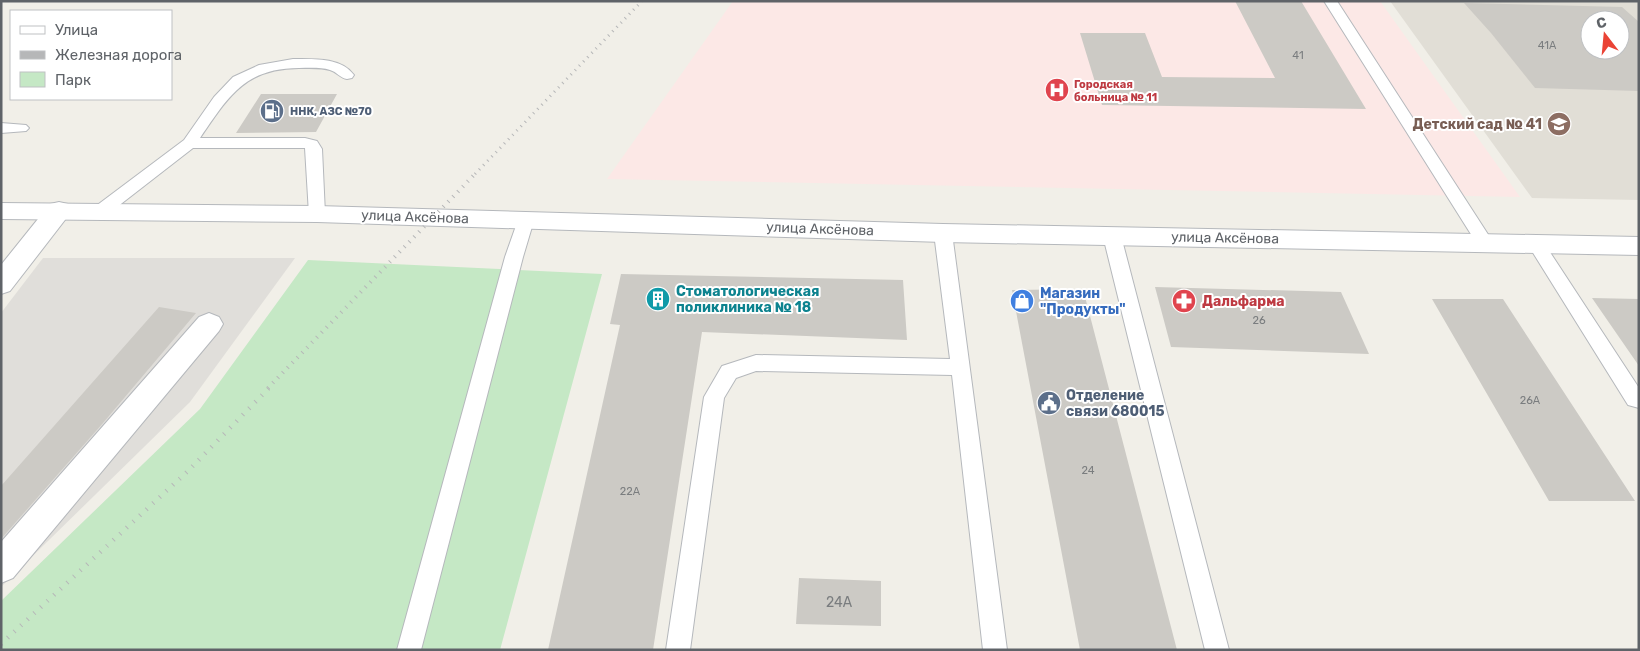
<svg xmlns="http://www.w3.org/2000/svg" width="1640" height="651" font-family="Rubik,sans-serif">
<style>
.industrial{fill:#e0deda}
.education{fill:#e1ded6;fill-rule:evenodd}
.medical{fill:#fce8e6}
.green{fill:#c5e8c5}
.building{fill:#cccac5;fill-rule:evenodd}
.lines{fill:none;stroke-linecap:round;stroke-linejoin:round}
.service-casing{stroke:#b5b8bc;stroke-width:2}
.minor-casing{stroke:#b5b8bc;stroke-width:2}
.tertiary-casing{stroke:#b5b8bc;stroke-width:2}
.service{fill:#fff;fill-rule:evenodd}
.minor{fill:#fff;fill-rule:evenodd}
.tertiary{fill:#fff;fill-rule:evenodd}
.rail-far2{stroke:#b6b7b8;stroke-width:3;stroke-dasharray:1 5;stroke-linecap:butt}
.rail-far1{stroke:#b6b7b8;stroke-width:4;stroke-dasharray:1 6;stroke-linecap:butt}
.rail{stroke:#b6b7b8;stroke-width:4.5;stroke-dasharray:1 8;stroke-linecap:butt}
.labels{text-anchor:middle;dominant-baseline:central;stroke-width:4;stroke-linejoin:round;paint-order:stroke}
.number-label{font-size:11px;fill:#7a7d7f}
.far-health-label{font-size:11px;font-weight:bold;fill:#be3a42;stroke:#fff;text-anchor:start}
.far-service-label{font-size:11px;font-weight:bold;fill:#4e5e75;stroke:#fff;text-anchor:start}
.education-label{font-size:14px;font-weight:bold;fill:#785e54;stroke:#fff;text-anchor:end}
.street-label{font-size:14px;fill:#5f6368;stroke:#fff}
.culture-label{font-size:14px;font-weight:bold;fill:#0d838f;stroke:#fff;text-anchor:start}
.shop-label{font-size:14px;font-weight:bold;fill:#366cbe;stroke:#fff;text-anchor:start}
.health-label{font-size:14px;font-weight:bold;fill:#be3a42;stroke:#fff;text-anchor:start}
.service-label{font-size:14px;font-weight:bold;fill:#4e5e75;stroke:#fff;text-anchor:start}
.near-number-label{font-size:14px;fill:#7a7d7f}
</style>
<rect width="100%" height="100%" fill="#f1efe8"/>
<path class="industrial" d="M43,258h252l-105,144 -189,185v-274z"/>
<path class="education" d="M1390,1h249v199l-107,-2zM1590,20h30v30h-30z"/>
<path class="medical" d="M733,1h647l140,196 -913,-18z"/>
<path class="green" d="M308,260l294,14 -102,376h-499v-49l199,-192z"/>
<path class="building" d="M1235,1h66l65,108 -264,-4 -22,-72h65l17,44 113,1z
M1464,3l158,4 17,15v69l-104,-3 -44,-55zM1590,20h30v30h-30z
M261,94h76l-21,38 -80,1z
M621,274l282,6 4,60 -205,-8 -49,318h-105l72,-325 -10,-1z
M1155,287l186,5 28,62 -198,-7z
M1083,289l94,361h-97l-68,-360z
M1592,298l47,1v67z
M1432,299h71l132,202h-86z
M159,307l37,6 -93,110 -102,116v-53z
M799,578l82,3v45l-85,-2z"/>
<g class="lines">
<g class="service-casing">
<path id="service" d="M1324,1h13l154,238 3,4 -3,4 -6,2 -6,-2z
M293,59c20,0 48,-2 61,16l-2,3 -5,1c-7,-1 -10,-7 -17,-9 -9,-3 -21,-2 -31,-2 -54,0 -71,29 -99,70h105l12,3 5,8 3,65 -2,4 -6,2 -6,-2 -2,-4 -4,-66h-112l-85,66 -6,2 -6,-2 -2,-4 2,-4 88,-66 30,-43 19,-20 26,-12z
M1,123l25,2 3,3 -3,3 -25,2z
M526,214l6,2 2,4 -11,37 -102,393h-24l108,-393 13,-37 2,-4z
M943,227l6,2 3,4 55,417h-24l-31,-275 -196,-4 -20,7 -12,20 -34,252h-24l38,-253 18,-31 34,-11 194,4 -16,-126 3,-4z
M1112,230l6,2 3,4 108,414h-24l-102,-414 3,-4z
M1536,238l6,2 97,148v20l-11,-3 -98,-157 -3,-4 3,-4z"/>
</g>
<g class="minor-casing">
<path id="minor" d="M59,202l9,2 3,6 -3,6 -58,75 -9,3v-29l49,-61z
M209,313l10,4 4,7 -4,7 -206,247 -12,5v-41l198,-225z"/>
</g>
<g class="tertiary-casing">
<path id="tertiary" d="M1,203l316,3 626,18 696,13v18l-696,-13 -626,-20 -316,-3z"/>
</g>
<use href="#service" class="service"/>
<use href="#minor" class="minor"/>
<use href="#tertiary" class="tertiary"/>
<path class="rail-far2" d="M475,174l167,-173"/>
<path class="rail-far1" d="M268,388l208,-215"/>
<path class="rail" d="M1,644l187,-173 82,-84"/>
</g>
<defs>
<g id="hospital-disc" transform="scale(1.25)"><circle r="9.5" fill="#e0444e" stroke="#fff"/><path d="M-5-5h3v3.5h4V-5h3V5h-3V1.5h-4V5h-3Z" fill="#fff"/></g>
<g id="fuel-disc" transform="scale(1.25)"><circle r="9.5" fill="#5c6f8a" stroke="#fff"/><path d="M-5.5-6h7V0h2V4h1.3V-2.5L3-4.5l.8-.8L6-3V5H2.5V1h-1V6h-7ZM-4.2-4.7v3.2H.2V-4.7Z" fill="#fff"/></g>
<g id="school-disc" transform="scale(1.25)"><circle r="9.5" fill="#8d6e63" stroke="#fff"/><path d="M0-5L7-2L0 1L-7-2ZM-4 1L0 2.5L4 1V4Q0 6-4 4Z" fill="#fff"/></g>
<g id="building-disc" transform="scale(1.25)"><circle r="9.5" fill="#0f9aa8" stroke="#fff"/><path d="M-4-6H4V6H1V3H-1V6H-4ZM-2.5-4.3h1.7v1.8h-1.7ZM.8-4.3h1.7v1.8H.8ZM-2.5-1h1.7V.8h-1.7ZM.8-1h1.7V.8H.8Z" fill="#fff"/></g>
<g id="shop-disc" transform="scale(1.25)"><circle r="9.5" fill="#3f7fe0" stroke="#fff"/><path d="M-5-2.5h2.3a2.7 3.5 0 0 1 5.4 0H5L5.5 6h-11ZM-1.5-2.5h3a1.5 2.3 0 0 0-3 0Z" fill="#fff"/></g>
<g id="pharmacy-disc" transform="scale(1.25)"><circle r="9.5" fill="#e0444e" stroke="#fff"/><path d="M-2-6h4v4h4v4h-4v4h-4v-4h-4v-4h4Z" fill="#fff"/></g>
<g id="civic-disc" transform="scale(1.25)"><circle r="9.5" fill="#5c6f8a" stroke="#fff"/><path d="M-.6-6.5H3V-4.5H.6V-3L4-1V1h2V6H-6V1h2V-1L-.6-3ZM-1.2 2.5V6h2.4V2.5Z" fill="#fff"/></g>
</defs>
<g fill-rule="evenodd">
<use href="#hospital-disc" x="1057" y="90"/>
<use href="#fuel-disc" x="272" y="111"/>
<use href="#school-disc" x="1559" y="124"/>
<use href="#building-disc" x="658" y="299"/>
<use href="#shop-disc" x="1022" y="301"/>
<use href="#pharmacy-disc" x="1184" y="301"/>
<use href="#civic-disc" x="1049" y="403"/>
</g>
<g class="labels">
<g class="number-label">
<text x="1547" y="45">41А</text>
<text x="1298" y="55">41</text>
<text x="1259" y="320">26</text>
<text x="1530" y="400">26А</text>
<text x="1088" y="470">24</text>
<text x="630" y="491">22А</text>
</g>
<g class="far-health-label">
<text x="1074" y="84">Городская<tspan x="1074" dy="13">больница № 11</tspan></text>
</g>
<g class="far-service-label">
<text x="290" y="111">ННК, АЗС №70</text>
</g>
<g class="education-label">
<text x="1542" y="124">Детский сад № 41</text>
</g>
<g class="street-label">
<text transform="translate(415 217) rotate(2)">улица Аксёнова</text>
<text transform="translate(820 229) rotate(2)">улица Аксёнова</text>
<text transform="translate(1225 238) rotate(1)">улица Аксёнова</text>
</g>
<g class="culture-label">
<text x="676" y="291">Стоматологическая<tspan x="676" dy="16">поликлиника № 18</tspan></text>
</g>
<g class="shop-label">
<text x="1040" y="293">Магазин<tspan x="1040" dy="16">"Продукты"</tspan></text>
</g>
<g class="health-label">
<text x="1202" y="301">Дальфарма</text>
</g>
<g class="service-label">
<text x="1066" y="395">Отделение<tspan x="1066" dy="16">связи 680015</tspan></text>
</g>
<g class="near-number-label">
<text x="839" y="602">24А</text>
</g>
</g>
<rect width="1640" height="651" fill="none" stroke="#5f6368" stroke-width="5"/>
<rect x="10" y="10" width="162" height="90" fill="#ffffff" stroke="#bfc1c3"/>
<rect x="20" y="26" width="25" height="8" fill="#ffffff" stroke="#bfc1c3"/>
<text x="55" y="35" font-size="15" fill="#5f6368">Улица</text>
<rect x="20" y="51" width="25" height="8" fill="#b6b7b8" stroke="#bfc1c3"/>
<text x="55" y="60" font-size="15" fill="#5f6368">Железная дорога</text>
<rect x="20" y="72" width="25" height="15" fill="#c5e8c5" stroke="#bfc1c3"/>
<text x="55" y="85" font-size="15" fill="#5f6368">Парк</text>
<g transform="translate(1605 35) rotate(344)"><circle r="24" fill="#ffffff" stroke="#bfc1c3"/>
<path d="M0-4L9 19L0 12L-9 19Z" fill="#ea4335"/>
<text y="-8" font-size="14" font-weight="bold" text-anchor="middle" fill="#5f6368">С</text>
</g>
</svg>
